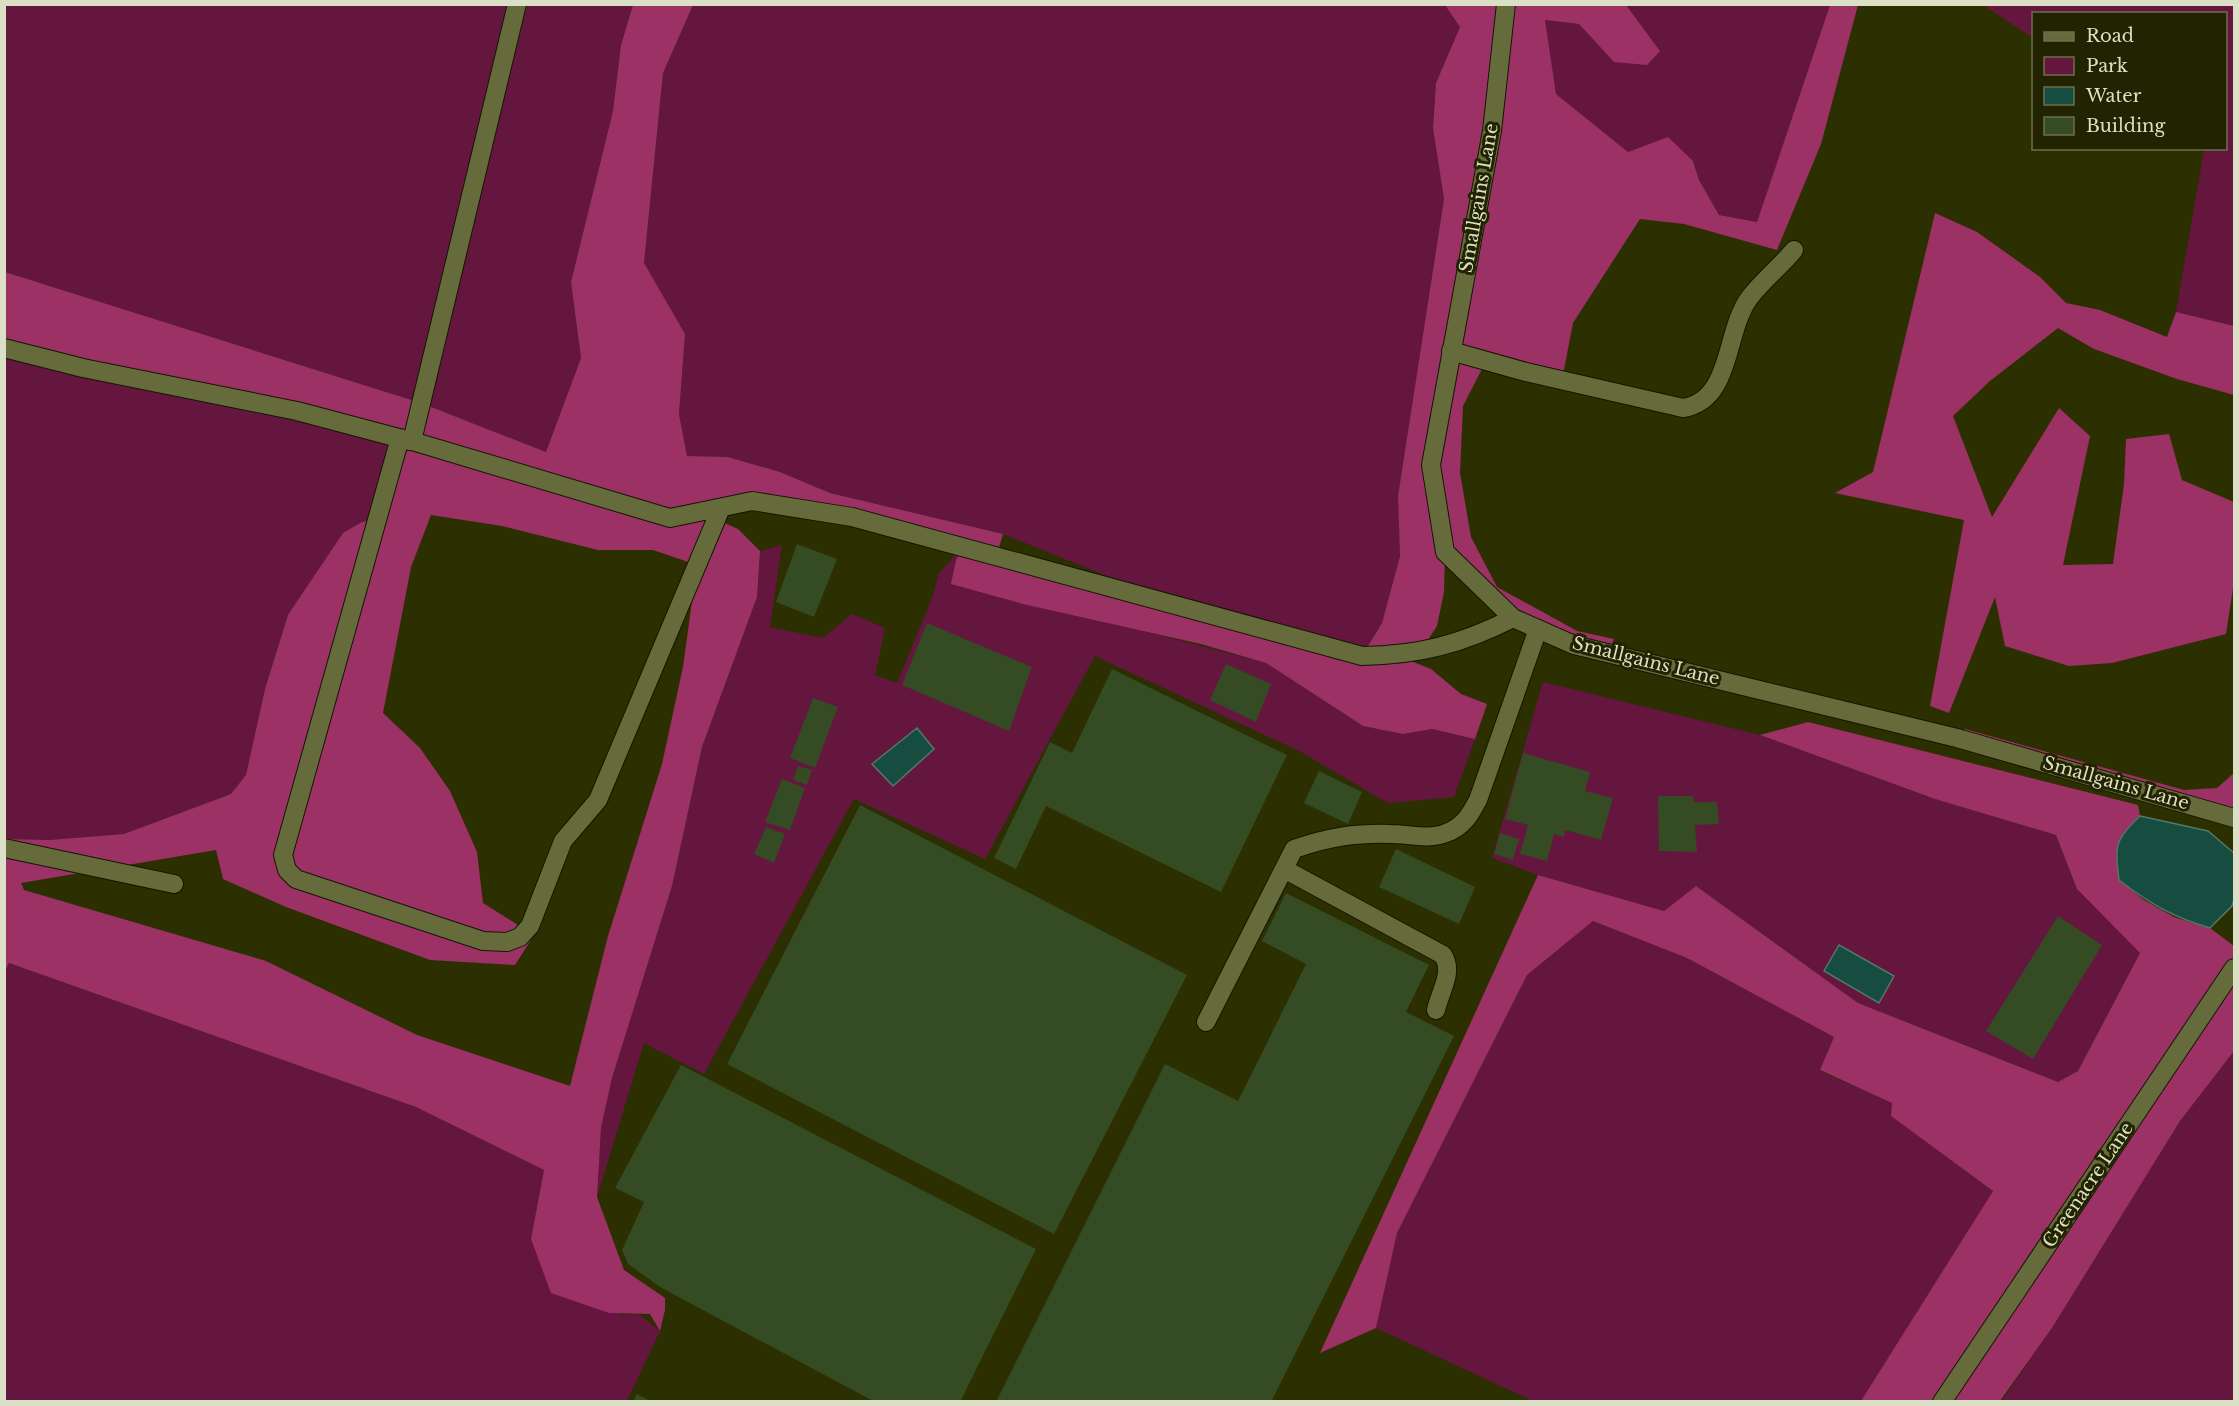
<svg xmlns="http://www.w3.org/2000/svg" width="2239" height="1406" font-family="'Libre Baskerville',serif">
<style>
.green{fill:#64163e}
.forest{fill:#9c3166;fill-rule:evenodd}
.water{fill:#174d40;stroke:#527968;stroke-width:1.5}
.building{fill:#344b24}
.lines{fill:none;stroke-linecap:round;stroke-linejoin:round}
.service-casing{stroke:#141601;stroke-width:20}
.minor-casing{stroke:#141601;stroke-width:20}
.service{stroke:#666b3b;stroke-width:18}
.minor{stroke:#666b3b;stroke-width:18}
.labels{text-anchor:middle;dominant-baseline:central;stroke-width:6;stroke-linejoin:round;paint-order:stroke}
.street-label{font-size:18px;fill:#dbdfc5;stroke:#222401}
</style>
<rect width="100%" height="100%" fill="#2c2f00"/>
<path class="green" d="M1445,4l15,23 -24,56 -3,45 11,71 -46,297 2,60 -18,67 -20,33 -188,-53 -171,-69 -173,-41 -50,-21 -52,-15 -41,-1 -8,-42 6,-80 -41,-70 19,-191 30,-68z
M5,5h628l-12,40 -8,66 -42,171 10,76 -35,94 -125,-49 -416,-131z
M1626,5h204l-73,217 -38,-7 -20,-35 -6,-19 -65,-9 -72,-58 -12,-74 35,4 35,38 46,-11z
M1983,5h251v321l-58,-14 28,-162 -3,-1 25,-1v-134h-192l-1,24z
M4,348l396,90 -22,82 -90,95 -23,74 -19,87 -15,18 -107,40 -75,6 -44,-1z
M782,545l-12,82 53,11 29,-24 33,14 -10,47 22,8 34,-82 8,-28 25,-27 165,81 137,36 97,63 40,8 28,-5 44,10 -21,58 -66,6 -89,-52 -204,-95 -110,203 -131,-60 -150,275 -60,-31 -47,154 4,-69 11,-50 60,-192 30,-139 55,-150 3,-46z
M1543,682l217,53 175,64 121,36 21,54 63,64 -62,118 -20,11 -200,-79 -162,-117 -32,25 -126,-36 -46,-17z
M1593,921l94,37 147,79 -14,34 73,32 -2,13 102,75 -132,210h-328l-157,-73 21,-95 130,-258z
M9,963l407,144 128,63 -13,69 90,76 18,-1 21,17 -33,70 -622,1 -1,-431z
M2234,1051v350l-233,1 51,-74 128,-207z"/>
<path class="forest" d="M633,5h60l-30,68 -19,190 41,71 -6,80 8,42 41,1 52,15 50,21 173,41 -6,20 365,102 20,-33 18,-67 -2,-60 46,-297 -11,-71 3,-45 24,-56 -15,-22h181l34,46 -13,14 -33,-3 -35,-38 -34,-4 11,74 72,58 40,-15 25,24 6,19 20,35 38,7 73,-217h28l-37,139 -44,106 -93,-26 -44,-5 -67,104 -11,57 -76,-19 -23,45 -3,67 11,64 26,50 80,44 37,8 -5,14 -96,-35 -68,-66 -1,40 -7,34 -17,26 -22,4 33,13 30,25 26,10 -12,35 -43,-10 -29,5 -40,-8 -97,-63 -65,-19 -178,-40 -72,-20 5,-24 8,-14 -212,-45 -36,18 22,10 22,22 -3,46 -55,150 -30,139 -60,192 -11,50 -4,69 27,73 41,28v12l-5,21 -10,-17 -41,-1 -58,-20 -20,-54 13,-69 -128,-63 -407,-144 -4,8v-132l44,1 75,-6 107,-40 15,-19 19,-86 23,-74 55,-82 19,-11 16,-3 22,-81 -395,-90v-76l416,131 125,49 35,-94 -10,-76 42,-171 8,-66zM431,515l71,11 96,24h55l44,15 -14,102 -21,97 -54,172 -38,150 -153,-51 -151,-74 -242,-71 -3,-7 195,-33 7,29 63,28 144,53 85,5 19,-30 -51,-32 -6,-51 -27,-61 -30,-43 -37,-35 28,-146z
M1935,213l42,19 63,45 26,26 34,7 67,27 9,-25 58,14v69l-57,-16 -83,-30 -36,-21 -68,53 -37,35 39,101 67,-109 31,28 -27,129 50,-1 11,-80 2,-45 43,-5 13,46 52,22v80l-8,52 -114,29 -43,3 -64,-20 -10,-49 -46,116 -19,-7 34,-186 -129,-27 38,-21z
M1808,722l330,83 2,11c-26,24 -25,30 -21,64l25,20 30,17 36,11 24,18v105l-54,70 -128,207 -52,73h-139l132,-210 -102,-75 1,-13 -72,-33 14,-33 -147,-79 -94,-37 -66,54 -130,258 -21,95 -56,25 218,-478 126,36 32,-25 162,117 200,79 20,-11 62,-118 -63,-64 -21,-54 -121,-36 -175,-64z
M1965,729l219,61 33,-2 17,-15v46l-277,-81z"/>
<path class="water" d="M917,728l17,21 -41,37 -21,-22z
M2140,816l68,15 26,22v46l-2,7 -22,22c-37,-11 -60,-24 -91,-48 -4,-34 -5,-40 21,-64z
M1839,945l55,31 -15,27 -55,-32z"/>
<path class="building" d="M797,544l40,15 -23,58 -38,-15z
M927,623l105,44 -23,64 -107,-46z
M1226,664l45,20 -15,38 -46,-22z
M1112,669l175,86 -66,137 -175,-86 -30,63 -22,-11 56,-116 22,11z
M813,698l25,9 -23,61 -25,-10z
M1523,753l67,19 -5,19 28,7 -12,42 -36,-10 -1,7 -10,-3 -7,27 -27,-7 8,-29 -23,-6z
M798,766l14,4 -5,15 -14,-5z
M1319,771l43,21 -14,32 -44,-21z
M782,779l23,9 -15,42 -25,-8z
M1658,796h35l1,6h23l2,22 -24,1 2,27 -38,-1z
M860,805l327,170 -133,259 -327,-170z
M766,827l19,7 -11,29 -20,-9z
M1500,833l19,6 -6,21 -19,-6z
M1396,849l79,38 -16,37 -80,-37z
M1286,893l143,72 -23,47 48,24 -183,366h-275l169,-338 73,37 68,-137 -44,-23z
M2058,916l44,29 -69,114 -47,-28z
M681,1065l355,184 -76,153h-85l-215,-115 -32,-23 -6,-14 22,-48 -29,-14z
M637,1394l15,8h-19z"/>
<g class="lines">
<g class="service-casing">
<path id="service" d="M517,4l-105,437 258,77 82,-17 100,16 510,139c58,-1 100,-12 151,-38
M4,348l79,20 214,43 113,30
M1451,351l75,21 157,36c50,-8 41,-77 67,-111 13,-17 31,-31 44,-47
M400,438l-117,417 4,15 9,9 187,62 24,1 13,-5 10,-11 33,-85 35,-41 123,-292
M4,848l170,36
M1284,869l159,86c11,18 -3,36 -7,55
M1206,1022l88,-173c35,-12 60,-16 97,-15 17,0 38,6 55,-1 17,-6 24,-18 32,-33l60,-171
M1942,1402l292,-434"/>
</g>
<g class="minor-casing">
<path id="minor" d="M1506,4l-14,127 -61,334 14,87 68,66 61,27 383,93 277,80"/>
</g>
<use href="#service" class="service"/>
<use href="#minor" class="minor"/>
</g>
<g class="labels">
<g class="street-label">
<text transform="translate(1479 198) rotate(-80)">Smallgains Lane</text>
<text transform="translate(1646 661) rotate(14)">Smallgains Lane</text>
<text transform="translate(2116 783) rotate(16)">Smallgains Lane</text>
<text transform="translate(2088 1185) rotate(-56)">Greenacre Lane</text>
</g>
</g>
<rect width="2239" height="1406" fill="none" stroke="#dbdfc5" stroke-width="12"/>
<rect x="2032" y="12" width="195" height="138" fill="#222401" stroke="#6c6f4f" stroke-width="1.5"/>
<rect x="2044" y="32" width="30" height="9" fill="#666b3b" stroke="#6c6f4f" stroke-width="1.5"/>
<text x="2086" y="42" font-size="18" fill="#dbdfc5">Road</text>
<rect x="2044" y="57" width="30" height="18" fill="#64163e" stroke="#6c6f4f" stroke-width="1.5"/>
<text x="2086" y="72" font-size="18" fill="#dbdfc5">Park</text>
<rect x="2044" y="87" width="30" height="18" fill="#174d40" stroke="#6c6f4f" stroke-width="1.5"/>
<text x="2086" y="102" font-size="18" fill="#dbdfc5">Water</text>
<rect x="2044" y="117" width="30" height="18" fill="#344b24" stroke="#6c6f4f" stroke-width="1.5"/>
<text x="2086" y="132" font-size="18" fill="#dbdfc5">Building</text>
</svg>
